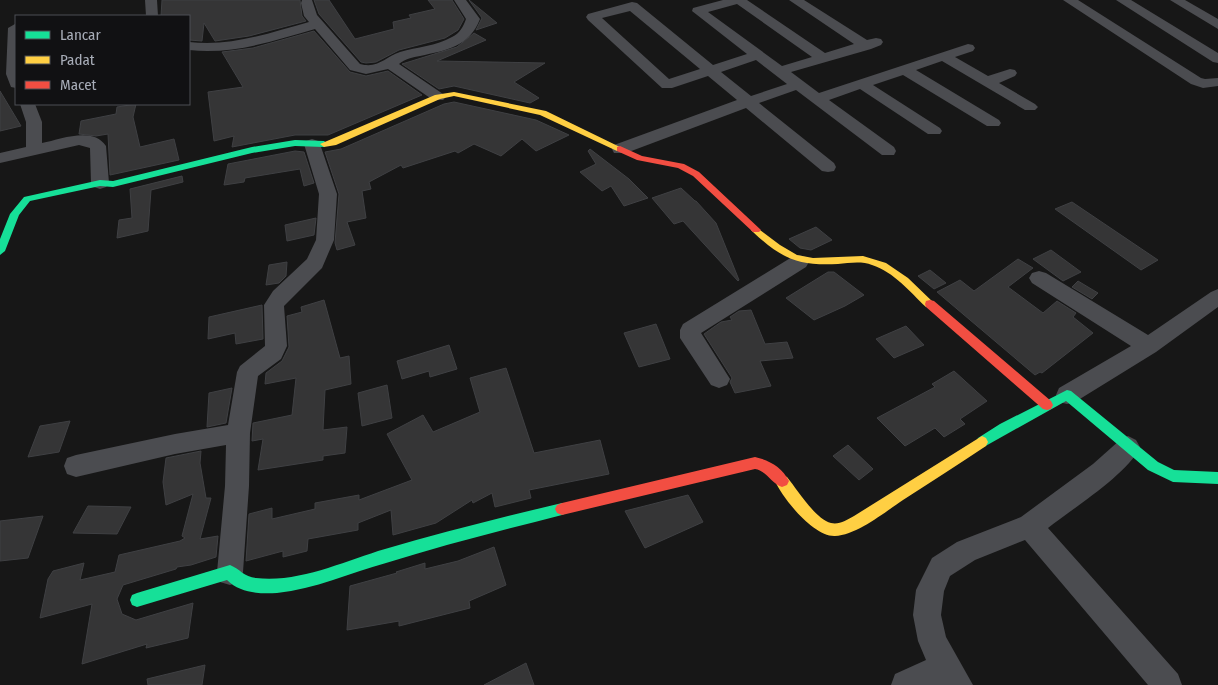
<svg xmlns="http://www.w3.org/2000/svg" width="1218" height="685" font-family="'Fira Sans Condensed',sans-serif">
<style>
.building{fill:#353536;stroke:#3f4043}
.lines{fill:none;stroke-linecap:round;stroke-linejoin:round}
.street{fill:#4b4c50;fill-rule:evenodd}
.fast{fill:#16e098;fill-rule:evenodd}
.slow{fill:#ffcf43;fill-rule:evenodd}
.jam{fill:#f24e42;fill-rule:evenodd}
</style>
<rect width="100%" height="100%" fill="#171717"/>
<path class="building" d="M162,0h138l2,16 4,5 -57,15 -34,5 -11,-18 -2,18 -13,-1v-24h-28z
M314,0h15l26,39 39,-10 -1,-7 18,-4 -2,-3 26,-6 -7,-9h24l12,19 -6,11 -13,8 -46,12 -23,12 -10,1 -5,-1 -42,-48z
M469,0l28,23 -21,7 6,-12z
M314,31l36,41 16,4 22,-5 34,24 -94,40h-33l-63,12 2,-11 -20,5 -6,-49 35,-5 -21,-35 31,-4z
M474,33l12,7 -49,21 108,2 -31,19 25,16 -9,5 -76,-17 -15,3 -37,-25 55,-17z
M0,91l21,35 -21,5z
M454,102l82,18 33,15 -33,16 -14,-12 -21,17 -27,-12 -16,9 -3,-2 -52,17 -2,-3 -32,17 2,7 -9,2 4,27 -19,4 8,23 -18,5 -2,-7 4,-49 -14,-42 16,-3 103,-45z
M136,104l-3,13 7,30 34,-8 5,21 -69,15 -2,-41 -12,2 -17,-2 2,-13 35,-7 1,-7z
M590,149l39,30 19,19 -24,8 -13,-20 -9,5 -22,-19 16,-8 -8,-13z
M295,151l9,1 10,31 -10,3 -4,-17 -55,9 -1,4 -20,3 4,-21z
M182,176l1,6 -32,8 -3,41 -31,7 2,-18 13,-2 -2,-29z
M681,188l14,13h1l20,22 23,57 -1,1 -55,-60 -9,3 -22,-26z
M1072,202l86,58 -17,10 -86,-61z
M316,218l-2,17 -27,6 -2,-16z
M816,227l16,13 -21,10 -11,-2 -11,-9z
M1051,250l30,22 -18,9 -30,-22z
M1018,259l15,9 -25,19 35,26 14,-12 19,12 -3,4 20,16 -51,40 -2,-1 -5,3 -98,-83 23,-12 14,11z
M287,262l-1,14 -7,7 -13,2 3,-20z
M930,270l16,13 -12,6 -16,-13z
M828,272h6l30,23 -19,11 -31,14 -28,-22z
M1078,281l20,12 -6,6 -20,-12z
M324,300l16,58 9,-2 2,28 -26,6 -2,40 24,-3 -2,26 -22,3v4l-65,10 5,-31 -11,2 1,-18 39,-8 4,-37 -31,6 1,-11 16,-12 7,-14 -2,-31 15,-4 -1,-5z
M262,305l1,34 -27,5 -1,-11 -27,6 1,-22z
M751,310l14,34 22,-2 6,16 -33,3 11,25 -36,7 -5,-11 2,-4 -28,-44 17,-12 11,-2 -2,-3 9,-6z
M656,324l14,35 -31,8 -15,-34z
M906,326l18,19 -30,13 -18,-19z
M449,345l8,24 -27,8 -1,-6 -27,8 -5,-18z
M506,368l28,85 66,-13 9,34 -80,16 2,8 -36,9 -3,-14 -19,10 -1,-3 -36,23 -43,12 -2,-25 -33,13v7l-50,9 -1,12 -24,6v-6l-37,10 3,-47 23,-6v11l43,-10v-6l44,-8v5l53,-20 -25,-46 36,-19 10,17 47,-20 -10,-34z
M954,371l33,30 -27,18 5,5 -21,13 -9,-9 -30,18 -28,-28 58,-31 -3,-3z
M387,385l5,33 -30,8 -4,-33z
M232,388l-6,35 -19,4 2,-34z
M70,421l-11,31 -31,5 12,-31z
M848,445l25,24 -14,11 -26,-24z
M201,451l-1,12 6,35h5l-11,41 18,-3 -2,21 -25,8 -14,2 -1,2 -53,16 -6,14 5,15 14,6 57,-17 -5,35 -42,10 1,-4 -65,20 10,-60 -52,14 8,-39 5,-8 31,-8 -4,17 35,-8 4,-17 61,-14 5,-3 -3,-2 11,-42 -27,11 -3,-23 3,-24z
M688,495l15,27 -58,26 -20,-37z
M88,506l43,1 -14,27 -44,-1z
M43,516l-15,42 -28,3v-40z
M494,547l12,38 -37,16 1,7 -71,18v-5l-52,9 3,-44 47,-13 -1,-1 29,-9v6l33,-8z
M526,663l8,22h-50z
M205,665l-3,20h-54l-1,-6z"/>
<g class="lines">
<path class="street" d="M145,0h12l1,16h-12z
M302,0h10l5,15 43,49c18,5 25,-7 40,-12 17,-5 36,-6 52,-15 8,-4 11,-10 14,-18l-12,-19h12l14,19c-11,28 -33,31 -60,37 -7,1 -15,3 -21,8l44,30 3,3 -3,3h-10l-45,-31 -22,5 -16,-4 -35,-41c-42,12 -82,26 -126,21v-8c42,5 80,-9 120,-20l-5,-6 -3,-13z
M723,0h24l78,53 29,-9 -65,-44h15l63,40 9,-2 5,1 2,3 -2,3 -10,4 -80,23 28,21 149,-49 5,1 2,3 -2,3 -18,6 33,19 22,-7 5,1 2,3 -2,3 -16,7 36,21 3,3 -3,3h-10l-83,-49 -26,9 83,50 2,3 -2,3h-12l-84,-51 -30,10 67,43 2,3 -2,3h-12l-68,-45 -31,11 65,47 2,4 -2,4h-12l-86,-65 -37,13 75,60 2,4 -2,4 -6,1 -6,-1 -76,-63 -120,45h-12l-2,-4 2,-4 123,-45 -29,-24 -36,12h-10l-74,-68 -2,-3 2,-3 44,-12 5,1 76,62 34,-11 -55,-43 1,-3zM737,4l75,53 -30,9 -74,-54zM630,11l70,58 -31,10 -67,-61zM756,60l31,24 -36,12 -30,-24z
M1063,0h15l123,78 4,1 13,-1v8l-15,2 -12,-4z
M1116,0h15l87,53v10l-5,-1z
M1170,0h15l33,19v10z
M15,24h1v64l-5,-1 -5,-13 2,-46z
M20,104h15l7,18v21c19,-4 51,-17 64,3l3,37 -3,4 -6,2 -6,-2 -3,-4 -1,-35 -11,-3 -79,18v-10l26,-6v-25z
M312,139l6,2 2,3 17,50 -3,46 -12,28 -38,38 3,40 -6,13 -23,17 -8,57 -1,53 -6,86 -3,10 -10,3 -10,-3 -3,-10 8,-86 1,-41 -51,9 -99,23 -9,-3 -3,-8 3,-8 9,-3 99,-21 53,-9 9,-53 3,-6 25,-20 -1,-41 9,-14 34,-32 9,-19 3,-46 -15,-50 2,-3z
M799,255l7,2 3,5 -3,5 -105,66 29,46 -3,6 -8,3 -8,-3 -31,-47v-8l3,-6 109,-67z
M1039,271l7,2 102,62 63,-43 7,-3v18l-62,45 -81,50 -8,2 -8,-2 -3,-7 3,-7 72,-42 -99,-63 -3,-5 3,-5z
M1128,436l8,4 4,7c-13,28 -67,61 -92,81l130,146 4,11h-34l-123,-145 -50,20 -25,16 -6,15 -3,24 5,22 27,48h-82l4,-11 31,-14 -8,-19 -5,-26 3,-25 16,-32 25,-16 64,-25 72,-53 27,-24z"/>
<path class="fast" d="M295,140l29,1 4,3 -4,3 -29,-1 -43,7 -139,34 -13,-1 -70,15 -11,14 -14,36 -5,4v-16l10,-25 14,-17 76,-17 13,1 139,-34z
M1067,390l4,1 87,71 16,8 44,2v12l-45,-2 -25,-12 -82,-69 -84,47 -4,-2 -2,-4 2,-4 22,-14z
M562,503l5,2 2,4 -2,4 -5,2c-59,15 -118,30 -176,48 -36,10 -71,26 -109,30 -18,1 -37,0 -50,-13l-90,27 -5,-2 -2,-5 2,-5 5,-2 93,-28c10,4 14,12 26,13 44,5 88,-17 129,-29 59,-17 118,-32 177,-46z"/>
<path class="slow" d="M454,92l92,19 78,38 -1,2h-6l-77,-36 -86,-19 -14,3 -104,46 -12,2 -4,-3 115,-49z
M756,227l24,18 17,10 16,3 50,-2 23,7 22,15 27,26 -1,3h-8c-16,-15 -32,-35 -54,-42 -10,-4 -23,-2 -34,-1 -40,2 -56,-5 -85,-32l-2,-2z
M982,436l4,2 2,4 -2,4c-27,18 -55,36 -83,54 -18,12 -46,35 -68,36 -21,1 -52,-37 -60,-55l2,-4 5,-2 5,2c10,12 28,42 44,46 8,2 16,-3 23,-7z"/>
<path class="jam" d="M620,146l22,10 42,8 15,8 62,58 -2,2h-6l-60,-56 -15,-8 -41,-8 -20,-9v-4z
M930,300l4,1 117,100 2,4 -2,4 -4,1 -4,-1 -117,-102 -1,-3 1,-3z
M755,457c14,3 27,10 34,24l-2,4 -5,2c-11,-4 -15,-16 -27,-18l-193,46 -5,-2 -2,-4 2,-4 5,-2z"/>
</g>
<rect x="15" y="15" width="175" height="90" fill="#111113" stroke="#4d4f55"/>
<rect x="25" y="31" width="25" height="8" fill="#16e098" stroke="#4d4f55"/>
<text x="60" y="40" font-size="15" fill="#a8adb8">Lancar</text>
<rect x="25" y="56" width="25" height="8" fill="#ffcf43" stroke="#4d4f55"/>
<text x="60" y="65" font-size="15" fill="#a8adb8">Padat</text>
<rect x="25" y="81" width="25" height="8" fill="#f24e42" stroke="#4d4f55"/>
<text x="60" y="90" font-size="15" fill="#a8adb8">Macet</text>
</svg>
